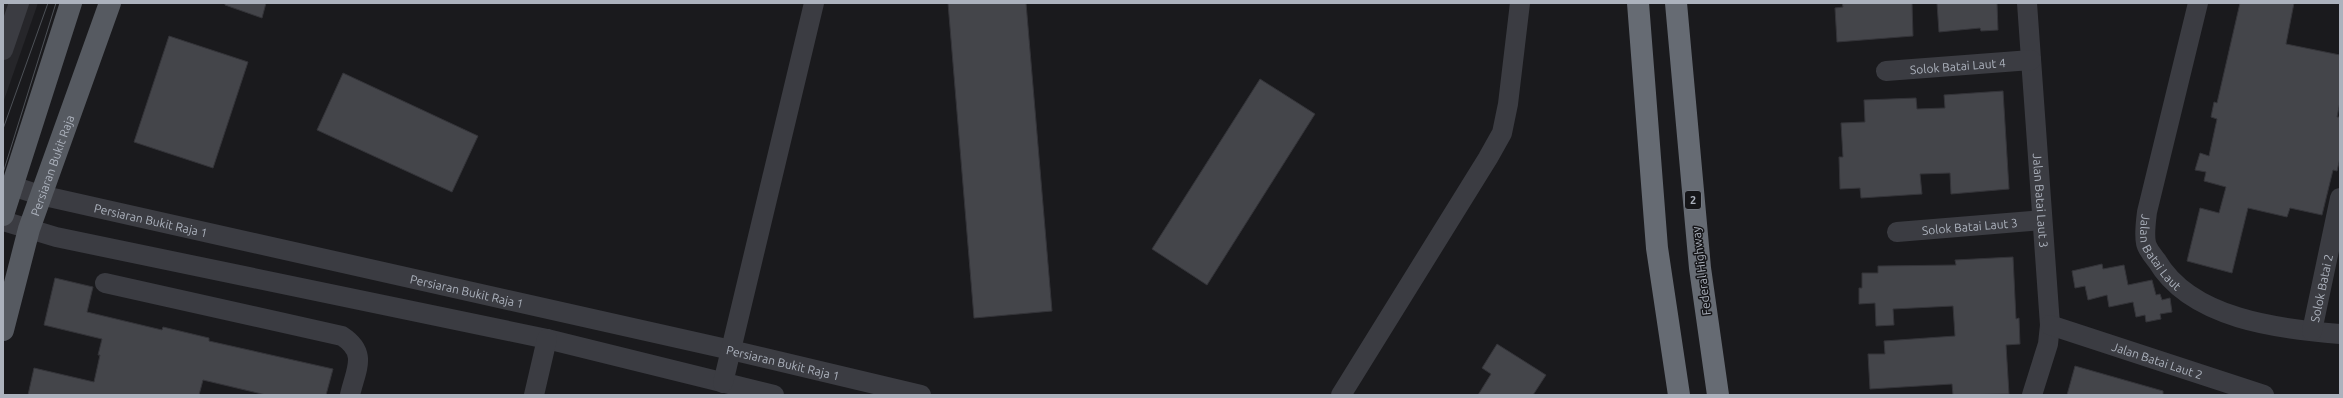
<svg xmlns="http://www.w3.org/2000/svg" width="2343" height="398" font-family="Ubuntu,sans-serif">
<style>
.built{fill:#26262a}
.building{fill:#44454a;stroke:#343439}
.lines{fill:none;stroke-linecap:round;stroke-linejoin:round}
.minor{stroke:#3b3c42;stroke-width:20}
.major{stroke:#565a61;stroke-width:22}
.highway{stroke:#666b73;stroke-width:22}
.tram{stroke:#4d5157;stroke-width:1}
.labels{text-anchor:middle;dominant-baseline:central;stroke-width:3;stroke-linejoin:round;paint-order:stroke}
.shield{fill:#151518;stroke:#7f838c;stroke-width:1}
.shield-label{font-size:11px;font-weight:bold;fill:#acb2bd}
.street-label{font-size:12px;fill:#acb2bd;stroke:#151518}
</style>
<rect width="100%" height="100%" fill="#1a1a1d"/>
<path class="built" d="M3,3h35l-35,100z"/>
<path class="building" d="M225,3h41l-4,15 -37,-13z
M948,3h78l26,308 -78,7z
M1842,3h70l1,33 -76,6 -2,-34 8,-1z
M1937,3h60l1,27 -17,1 -1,-3 -41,4z
M2240,3h54l-8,41 54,11v47l-3,15h3v41l-3,13 -4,-1 -11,45 -32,-7 -3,9 -39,-9 -16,65 -45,-12 13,-53 19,5 7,-26 -22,-6 2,-9 -11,-2 5,-17 9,3 8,-37 -6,-2 3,-15 3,1z
M169,36l79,26 -35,106 -79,-26z
M343,73l135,63 -26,56 -135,-62z
M1260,79l55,35 -108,171 -55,-36z
M2003,91l6,98 -58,5 -1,-21 -30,1 2,20 -61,4 -1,-10 -20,1 -1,-32h4l-2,-34 24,-1 -1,-22 52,-2 1,11 28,-1 -1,-13z
M2013,257l3,62 3,-1 1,26 -14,1 3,49 -56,1 -1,-11 -82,5 -2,-35h17l-1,-13 71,-5 -2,-30 -60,3 1,16 -18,1 -1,-23 -16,1v-16h3v-15h16v-7l78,-1 -1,-5z
M2102,264l1,5 21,-4 4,20 24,-5 4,15 4,-1 2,6 8,-2 2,14 -12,2 1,5 -15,3 -1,-7 -9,2 -3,-15 -24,5 -2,-12 -19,5 -3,-14 -10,2 -3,-17z
M55,278l38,9 -6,25 75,18 1,-3 46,11v3l124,28 -7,26h-60l-63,-15 -4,15h-171l6,-27 60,14 6,-27h-2l4,-16 -58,-14z
M1497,344l49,31 -13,20h-55l13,-21 -9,-6z
M2075,366l88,25v4h-96z"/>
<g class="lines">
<g class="minor">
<path id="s1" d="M2027,3l23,322 -2,19 -16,51"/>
<path id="s2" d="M2198,3l-51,209c-1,9 -3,22 -1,31 1,6 7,13 11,18 34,58 122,68 183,73"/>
<path d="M3,50l16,-47"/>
<path id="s3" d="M1886,71l145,-11"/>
<path id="s4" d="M12,186l28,9 691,155 190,45"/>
<path d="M3,221l53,16 491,102 227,56"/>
<path id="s5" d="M1897,232l145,-12"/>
<path d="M105,283l237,53c26,17 14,33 8,59"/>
<path id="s6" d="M2050,325l214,70"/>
<path id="s7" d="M2312,331l28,-133"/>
<path d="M723,383l91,-380"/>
<path d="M534,395l13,-56"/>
<path d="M1341,395l147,-237 14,-25 6,-29 12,-101"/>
</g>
<g class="major">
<path d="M3,215l68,-212"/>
<path id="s8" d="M3,330l26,-101 81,-226"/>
</g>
<path class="highway" d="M1638,3l19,245 22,147
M1676,3l24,265 18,127"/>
<path class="tram" d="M3,129l45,-126
M3,173l53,-170"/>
</g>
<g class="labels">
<rect class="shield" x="1685" y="191" width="16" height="18" rx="3"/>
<g class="shield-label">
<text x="1693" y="200">2</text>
</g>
<g class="street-label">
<text stroke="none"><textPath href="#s3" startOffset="72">Solok Batai Laut 4</textPath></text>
<text stroke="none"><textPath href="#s8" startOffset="172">Persiaran Bukit Raja</textPath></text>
<text stroke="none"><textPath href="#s1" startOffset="198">Jalan Batai Laut 3</textPath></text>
<text stroke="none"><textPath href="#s4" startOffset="143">Persiaran Bukit Raja 1</textPath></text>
<text stroke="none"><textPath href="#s5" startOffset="73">Solok Batai Laut 3</textPath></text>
<text stroke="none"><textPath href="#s2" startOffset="260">Jalan Batai Laut</textPath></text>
<text transform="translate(1701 271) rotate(-97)">Federal Highway</text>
<text stroke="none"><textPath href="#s7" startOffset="44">Solok Batai 2</textPath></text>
<text stroke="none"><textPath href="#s4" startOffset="467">Persiaran Bukit Raja 1</textPath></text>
<text stroke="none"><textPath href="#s6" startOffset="113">Jalan Batai Laut 2</textPath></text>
<text stroke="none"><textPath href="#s4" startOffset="791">Persiaran Bukit Raja 1</textPath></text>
</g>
</g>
<rect width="2343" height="398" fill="none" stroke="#acb2bd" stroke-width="8"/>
</svg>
